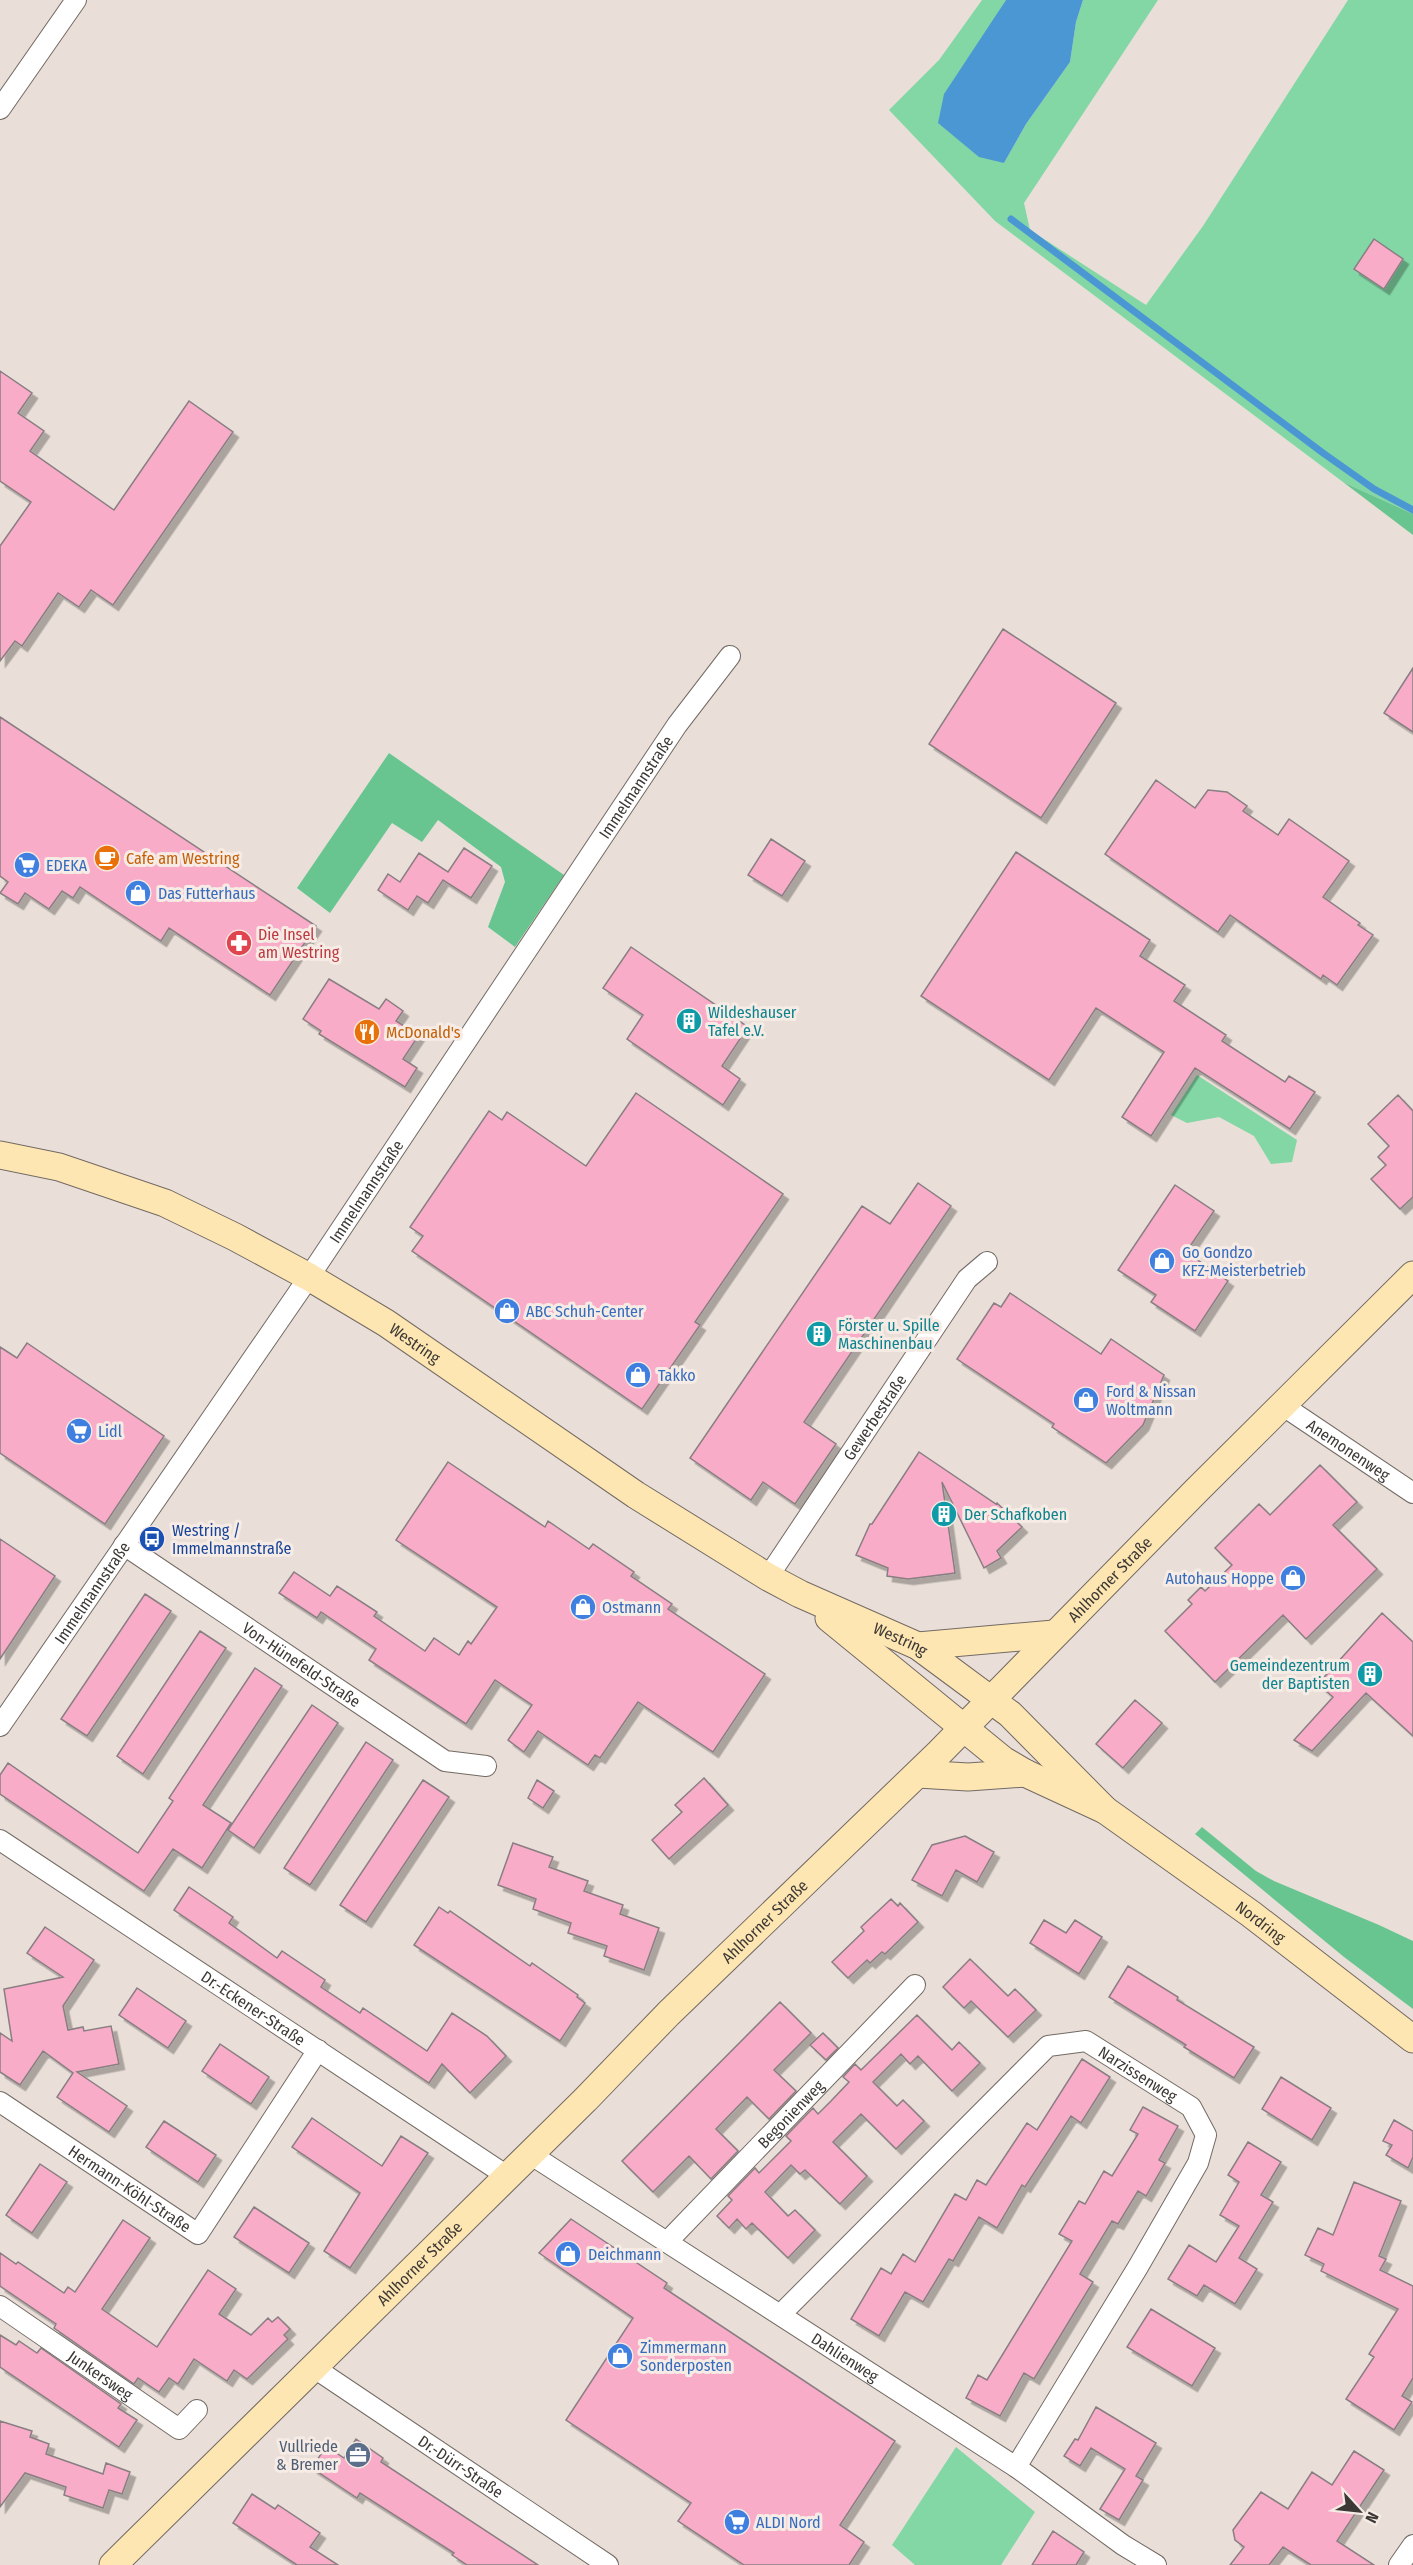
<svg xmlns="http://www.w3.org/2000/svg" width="1413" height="2565" font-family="'Fira Sans Condensed',sans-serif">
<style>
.green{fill:#82d7a5}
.forest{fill:#69c590}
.water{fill:#4b97d4}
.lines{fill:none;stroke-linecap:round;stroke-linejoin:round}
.stream{stroke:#4b97d4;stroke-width:7}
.building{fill:#f8acc8;stroke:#897e82;stroke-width:1.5;filter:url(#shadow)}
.street-casing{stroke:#736a64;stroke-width:22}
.secondary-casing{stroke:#736a64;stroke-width:29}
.street{stroke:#fff;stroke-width:20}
.secondary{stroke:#fee6b2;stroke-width:27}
.labels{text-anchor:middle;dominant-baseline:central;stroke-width:6;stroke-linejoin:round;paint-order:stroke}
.street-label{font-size:16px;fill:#3c3836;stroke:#f6ece5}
.food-label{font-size:16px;fill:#c56008;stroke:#f6ece5;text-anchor:start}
.shop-label{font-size:16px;fill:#366cbe;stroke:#f6ece5;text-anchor:start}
.health-label{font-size:16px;fill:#be3a42;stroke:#f6ece5;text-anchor:start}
.culture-label{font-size:16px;fill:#0d838f;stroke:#f6ece5;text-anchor:start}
.transit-label{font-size:16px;fill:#164399;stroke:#f6ece5;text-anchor:start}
.service-label{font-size:16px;fill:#4e5e75;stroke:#f6ece5;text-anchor:end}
</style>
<defs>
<filter id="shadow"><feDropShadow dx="5.5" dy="5.5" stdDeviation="0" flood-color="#0004"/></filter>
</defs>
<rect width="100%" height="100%" fill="#e9dfd8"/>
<path class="green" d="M982,0h24l-18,29 16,134 22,-39 44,-62 6,-40 7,-22h75l-134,203 6,27 116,75 57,-79 145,-226h65v514l-70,-32 -348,-261 -106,-111 50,-50z
M1197,1075l100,65 -5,22 -21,2 -17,-28 -35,-19 -32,6 -16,-8z
M956,2447l79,65 -34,53h-86l-23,-20z"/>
<path class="forest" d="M1343,482l70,32v21z
M389,753l175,122 -49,72 -27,-20 17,-45 -4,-15 -63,-47 -16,22 -30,-19 -62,90 -33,-25z
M1202,1827l54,44 18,10 105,44 34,16v68l-69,-52 -149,-123z"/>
<path class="water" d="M1006,0h77l-7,22 -6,40 -44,62 -22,39 -25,-6 -41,-34 6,-29z"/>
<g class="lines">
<path class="stream" d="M1011,219l312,234 51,36 39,21"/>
</g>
<path class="building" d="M1374,239l29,20 -19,30 -30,-20z
M0,371l32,22 -14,20 26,18 -14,20 84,59 75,-109 44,31 -120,173 -22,-15 -12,17 -21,-14 -36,53 -7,-5 -15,20v-115l31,-44 -31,-21z
M1003,629l113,74 -75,115 -112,-74z
M1413,668v64l-29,-19z
M0,717l316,209 -46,69 -101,-67 -8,13 -81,-54 -7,11 -11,-7 -13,18 -24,-16 -7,11 -18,-11 8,-11 -8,-6z
M1156,780l39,28 13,-18 19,2 20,14 -4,5 35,24 11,-16 60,42 -26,36 37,26 -2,2 15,10 -36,50 -14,-10 -2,4 -91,-64 -12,17 -113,-78z
M771,839l34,22 -23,35 -34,-21z
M464,848l28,18 -21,32 -28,-18 -15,23 -11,-7 -9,14 -30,-20 10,-16 12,8 19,-29 29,19z
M1016,852l134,88 -10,16 45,29 -11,16 52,34 -4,6 63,41 4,-6 26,16 -25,37 -95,-61 -44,68 -29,-19 42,-65 -68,-44 -47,72 -128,-84z
M631,947l117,80 -26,39 18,13 -17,26 -96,-66 16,-24 -40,-27z
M329,979l50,30 7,-10 17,12 -7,10 23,14 -16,24 14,9 -12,19 -86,-53 2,-3 -18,-12z
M636,1093l147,101 -88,128 5,3 -58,84 -230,-158 11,-15 -13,-9 79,-116 13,9 5,-8 79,54z
M1398,1095l15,16v86l-13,12 -29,-30 15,-14 -8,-8 11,-11 -21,-22z
M918,1183l33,23 -147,216 32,22 -41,60 -32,-22 -12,18 -61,-42 172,-252 28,18z
M1175,1185l39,26 -28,41 42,29 -33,50 -44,-29 5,-7 -38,-25z
M1010,1293l91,61 10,-15 53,36 -21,50 -37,38 -54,-36 2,-3 -97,-65 37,-56 7,4z
M27,1343l137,93 -59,88 -105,-71v-106l17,11z
M919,1452l77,52 1,-1 25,24 -25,24 4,7 -17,10 -42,-86 13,91 -47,6 -21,-3 1,-8 -32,-13 14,-31h2z
M448,1462l97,65 3,-6 41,28 4,-5 41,28 -3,4 41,28 -4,5 97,65 -52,78 -75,-50 -38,56 -5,-3 -7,10 -50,-34 -14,21 -16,-12 24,-35 -37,-25 -29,44 -97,-64 7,-11 -55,-37 -4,6 -38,-25 15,-21 36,24 7,-10 40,26 -3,4 51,35 9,-13 25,17 9,-14 3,3 26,-37 -101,-67z
M1320,1465l37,37 -24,23 44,44 -71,70 -23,-24 -68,67 -50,-51 27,-27 -4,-4 13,-13 4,4 27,-26 -17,-17 44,-44 11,11z
M0,1539l55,37 -55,83z
M145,1594l26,17 -84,125 -26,-17z
M1382,1613l31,29v94l-47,-43 -54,58 -18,-11 39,-43 -15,-13z
M200,1631l26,17 -83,126 -26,-18z
M255,1668l27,18 -79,119 28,18 -29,45 -29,-19 -29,42 -144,-97v-19l8,-12 130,90 35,-52 -4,-3z
M1135,1700l27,23 -39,45 -27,-24z
M312,1705l26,18 -84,125 -26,-18z
M366,1742l27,18 -83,125 -26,-17z
M704,1778l24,27 -59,54 -17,-19 30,-28 -7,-7z
M423,1780l26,17 -83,125 -26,-17z
M537,1780l17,11 -11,17 -15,-10z
M965,1836l29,16 -17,30 -21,-12 -14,26 -30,-16 20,-35z
M513,1843l40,14 -4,10 39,14 -4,10 39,14 -3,9 39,14 -15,42 -40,-14 3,-10 -39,-13 3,-10 -38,-14 3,-10 -38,-14z
M189,1887l44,30 -4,6 48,35 5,-7 43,29 -4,7 39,26 3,-5 64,43 25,-38 35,23 19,20 -36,37 -28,-29 -13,19 -255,-173z
M891,1899l7,7 2,-3 18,19 -33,32 -3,-2 -12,11 -3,-3 -19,18 -16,-16 32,-31 -3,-4z
M439,1907l9,6 2,-2 80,55 2,-3 46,32 -1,2 8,6 -25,38 -146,-96z
M1044,1920l22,13 9,-13 27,17 -23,37 -49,-31z
M45,1927l49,33 -31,46 5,24 15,-3 1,4 27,-5 8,38 -42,8 50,34 -18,26 -52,-35 16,-24 -30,-22 -23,34 -20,-13v-39l12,8 -8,-52 59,-12 -36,-24z
M970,1959l38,37 7,-7 21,21 -28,27 -37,-36 -7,7 -21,-21z
M1128,1966l50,31 -1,3 77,47 -20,31 -50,-31 2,-2 -77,-48z
M137,1988l49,33 -18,27 -49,-33z
M780,2002l31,31 -37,37 22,21 -27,28 -22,-22 -31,32 22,22 -27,28 -22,-23 -36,36 -31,-31z
M917,2015l35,35 7,-8 21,21 -28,28 -34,-35 -8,8 -9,-10 -28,28 24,24 6,-6 21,21 -28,28 -35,-35 -28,28 34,34 -27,28 -35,-34 -5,4 -9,-9 -26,27 23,24 7,-6 20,20 -27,28 -36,-35 -6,6 -9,-10 -8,9 -12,-12 15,-16 -4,-4 27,-28 4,5 32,-32 -5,-5 27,-28 5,6 13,-13 18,-19 -6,-5 12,-13 6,6z
M823,2033l15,15 -12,12 -16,-15z
M220,2044l49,33 -18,27 -49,-33z
M1082,2059l28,18 -29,46 -10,-7 -46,71 -3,-2 -25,43 -18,-11 -26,44 -4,-2 -26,43 -18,-10 -26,44 -28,-17 30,-51 10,6 12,-20 12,8 40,-68 11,6 11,-20 9,5 41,-62 10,7z
M1281,2077l50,31 -19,32 -50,-31z
M1143,2107l35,19 -19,34 6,3 -19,33 -8,-5 -20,33 -6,-3 -32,53 13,8 -59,97 -10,-6 -24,43 -34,-18 12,-23 9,5 85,-139 -13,-7 20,-33 6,3 19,-33 8,5 26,-42 -8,-4z
M312,2118l70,48 19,-30 27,17 -78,115 -26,-17 36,-58 -68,-46z
M1394,2120l19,11v26l-5,11 -22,-13 6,-10 -9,-4z
M164,2121l52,34 -18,27 -52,-35z
M1248,2142l33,20 -20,33 12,7 -34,56 18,11 -22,35 -31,-19 -7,11 -29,-17 21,-34 27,17 23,-36 -19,-11 19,-33 -11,-7z
M40,2164l27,18 -35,51 -26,-18z
M1354,2182l47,19 -22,55 7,3 -6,11 33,16v92l-11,18 10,6 -18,28 -48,-31 28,-42 -5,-3 29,-45 -77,-38 3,-7 -19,-9 13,-27 15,7z
M254,2207l55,36 -20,30 -55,-36z
M571,2219l96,64 -3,5 231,153 -55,84 24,17 -15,23h-105l-66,-44 13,-18 -125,-83 67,-102 -94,-65z
M123,2220l27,18 -48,71 55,38 51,-77 28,19 -17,25 32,21 17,-17 4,4 6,-5 12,12 -6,6 4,4 -41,40 -13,-9 -7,11 -33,-22 -16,25 -9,-6 -10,14 -21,-14 -4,6 -80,-56 2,-4 -56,-38v-33l16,11 2,-2 46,31 4,-6 7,5z
M1151,2309l64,39 -23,38 -65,-39z
M0,2335l16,10 3,-4 18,12 4,-5 80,56 -3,4 19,12 -18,27 -119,-80z
M1096,2407l60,36 -20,33 7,4 -24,40 -19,-11 25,-40 -34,-21 -11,18 -16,-10 11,-17 3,1z
M0,2421l32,10 -2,6 19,7 -3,10 57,20 3,-11 24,9 -8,22 -13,-4 -6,18 -39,-13 2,-8 -41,-14 -25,34z
M356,2439l27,19 -2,4 157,103h-71l-15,-10 2,-2 -94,-60 -3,5 -45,-30 14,-22 18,12z
M1354,2451l30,19 -47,71 37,24h-63l-28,-18 -14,18h-39l14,-18 -9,-7 -2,-10 28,-38 27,17 24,-37 20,13z
M252,2494l23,15 3,-4 42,28 -10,14 28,18h-41l-64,-42z
M1053,2531l31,21 -8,13h-44z"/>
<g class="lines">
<g class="street-casing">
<g id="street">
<path d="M0,109l76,-109"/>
<path id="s1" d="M1282,1405l131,88"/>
<path id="s2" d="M124,1545l321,216 41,5"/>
<path id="s3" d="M768,1577l199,-298 20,-17"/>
<path id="s4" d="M0,1726l309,-449 368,-552 53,-69"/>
<path id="s5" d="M0,1840l507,336"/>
<path id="s6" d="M0,2102l198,132 120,-184"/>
<path id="s7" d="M530,2154l486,313 107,78 33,20"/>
<path id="s8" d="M667,2242l248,-257"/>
<path id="s9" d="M0,2306l179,123 18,-19"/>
<path id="s10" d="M781,2314l267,-268 38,-5 105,66 15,28 -8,28 -60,104 -122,200"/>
<path id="s11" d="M313,2367l295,198"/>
<path d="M1399,2565l14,-20"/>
</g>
</g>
<g class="secondary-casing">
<g id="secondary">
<path id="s12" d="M0,1155l59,12 106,36 70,34 74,40 77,46 250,172 132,82 32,17 118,52 92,68 95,96"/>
<path id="s13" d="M829,1618l174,142 22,13 80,37 146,104 162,125"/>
<path d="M918,1646l136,-12"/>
<path d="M918,1774l50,3 57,-4"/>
<path id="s14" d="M113,2565l472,-465 83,-86 271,-261 257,-262 217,-216"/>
</g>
</g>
<use href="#street" class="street"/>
<use href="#secondary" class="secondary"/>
</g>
<defs>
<g id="cafe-disc" transform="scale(1.35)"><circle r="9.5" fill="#e8710a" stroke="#f6ece5"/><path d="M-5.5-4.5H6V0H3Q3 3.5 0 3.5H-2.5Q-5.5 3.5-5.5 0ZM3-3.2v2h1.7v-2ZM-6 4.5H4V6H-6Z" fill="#fff"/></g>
<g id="supermarket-disc" transform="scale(1.35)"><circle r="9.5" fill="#3f7fe0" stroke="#f6ece5"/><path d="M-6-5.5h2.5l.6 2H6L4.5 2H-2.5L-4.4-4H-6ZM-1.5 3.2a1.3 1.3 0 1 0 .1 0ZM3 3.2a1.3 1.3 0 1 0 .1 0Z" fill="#fff"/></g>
<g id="shop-disc" transform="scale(1.35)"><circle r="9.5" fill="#3f7fe0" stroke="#f6ece5"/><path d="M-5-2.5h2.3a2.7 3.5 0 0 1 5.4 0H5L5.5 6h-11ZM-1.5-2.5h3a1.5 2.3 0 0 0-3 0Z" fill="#fff"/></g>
<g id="pharmacy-disc" transform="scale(1.35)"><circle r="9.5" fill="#e0444e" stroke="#f6ece5"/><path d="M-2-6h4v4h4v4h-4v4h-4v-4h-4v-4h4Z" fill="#fff"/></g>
<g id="building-disc" transform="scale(1.35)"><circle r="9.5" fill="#0f9aa8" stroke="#f6ece5"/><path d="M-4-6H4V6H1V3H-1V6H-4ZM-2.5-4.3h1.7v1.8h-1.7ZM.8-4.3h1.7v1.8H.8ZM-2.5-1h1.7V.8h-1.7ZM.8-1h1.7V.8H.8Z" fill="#fff"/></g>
<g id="restaurant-disc" transform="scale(1.35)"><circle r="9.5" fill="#e8710a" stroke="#f6ece5"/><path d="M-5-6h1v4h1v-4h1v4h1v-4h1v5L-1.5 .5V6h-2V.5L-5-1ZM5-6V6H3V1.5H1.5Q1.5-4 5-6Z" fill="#fff"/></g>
<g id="bus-disc" transform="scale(1.35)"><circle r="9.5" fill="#1a4fb4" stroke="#f6ece5"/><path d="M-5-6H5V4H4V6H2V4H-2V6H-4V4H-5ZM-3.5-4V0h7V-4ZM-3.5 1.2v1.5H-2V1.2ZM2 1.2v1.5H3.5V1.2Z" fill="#fff"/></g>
<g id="office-disc" transform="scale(1.35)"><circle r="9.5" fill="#5c6f8a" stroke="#f6ece5"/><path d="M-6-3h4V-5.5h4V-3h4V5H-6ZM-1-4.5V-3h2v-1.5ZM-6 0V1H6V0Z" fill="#fff"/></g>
</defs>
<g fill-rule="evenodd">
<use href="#cafe-disc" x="107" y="858"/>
<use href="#supermarket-disc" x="27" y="865"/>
<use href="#shop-disc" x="138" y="893"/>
<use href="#pharmacy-disc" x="239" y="943"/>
<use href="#building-disc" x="689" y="1021"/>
<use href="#restaurant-disc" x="367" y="1032"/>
<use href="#shop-disc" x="1162" y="1261"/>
<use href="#shop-disc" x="507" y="1311"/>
<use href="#building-disc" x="819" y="1334"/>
<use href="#shop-disc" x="638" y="1375"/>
<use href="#shop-disc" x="1086" y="1400"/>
<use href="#supermarket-disc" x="79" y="1431"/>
<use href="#building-disc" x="944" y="1514"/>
<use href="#bus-disc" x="152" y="1539"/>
<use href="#shop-disc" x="1293" y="1578"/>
<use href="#shop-disc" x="583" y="1607"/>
<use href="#building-disc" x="1370" y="1674"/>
<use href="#shop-disc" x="568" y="2254"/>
<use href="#shop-disc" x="620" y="2356"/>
<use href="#office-disc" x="358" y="2455"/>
<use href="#supermarket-disc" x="737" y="2522"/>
</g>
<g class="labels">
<g class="street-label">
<text stroke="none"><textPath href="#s4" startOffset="1134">Immelmannstraße</textPath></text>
<text stroke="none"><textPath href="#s4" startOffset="648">Immelmannstraße</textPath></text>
<text stroke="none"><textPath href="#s12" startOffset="459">Westring</textPath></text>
<text stroke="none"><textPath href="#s3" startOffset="192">Gewerbestraße</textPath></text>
<text stroke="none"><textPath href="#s1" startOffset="80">Anemonenweg</textPath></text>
<text stroke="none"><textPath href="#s14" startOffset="1402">Ahlhorner Straße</textPath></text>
<text stroke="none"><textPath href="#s4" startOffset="162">Immelmannstraße</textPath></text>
<text stroke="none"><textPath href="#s12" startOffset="1029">Westring</textPath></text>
<text stroke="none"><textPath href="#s2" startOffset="214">Von-Hünefeld-Straße</textPath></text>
<text stroke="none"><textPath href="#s14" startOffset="916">Ahlhorner Straße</textPath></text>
<text stroke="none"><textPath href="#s13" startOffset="530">Nordring</textPath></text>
<text stroke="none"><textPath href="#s5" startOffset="304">Dr.-Eckener-Straße</textPath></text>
<text stroke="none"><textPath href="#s10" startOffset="478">Narzissenweg</textPath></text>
<text stroke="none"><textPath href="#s8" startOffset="178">Begonienweg</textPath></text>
<text stroke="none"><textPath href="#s6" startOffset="156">Hermann-Köhl-Straße</textPath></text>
<text stroke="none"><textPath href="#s14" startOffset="430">Ahlhorner Straße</textPath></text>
<text stroke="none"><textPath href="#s7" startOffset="375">Dahlienweg</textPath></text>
<text stroke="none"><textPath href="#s9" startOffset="122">Junkersweg</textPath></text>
<text stroke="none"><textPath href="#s11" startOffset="178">Dr.-Dürr-Straße</textPath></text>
</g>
<g class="food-label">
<text x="126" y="858">Cafe am Westring</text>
<text x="386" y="1032">McDonald's</text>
</g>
<g class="shop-label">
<text x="46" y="865">EDEKA</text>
<text x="158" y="893">Das Futterhaus</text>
<text x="1182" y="1252">Go Gondzo<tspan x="1182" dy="18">KFZ-Meisterbetrieb</tspan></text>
<text x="526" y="1311">ABC Schuh-Center</text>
<text x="658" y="1375">Takko</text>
<text x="1106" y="1391">Ford &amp; Nissan<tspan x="1106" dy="18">Woltmann</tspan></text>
<text x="98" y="1431">Lidl</text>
<text x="1274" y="1578" text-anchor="end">Autohaus Hoppe</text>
<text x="602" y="1607">Ostmann</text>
<text x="588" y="2254">Deichmann</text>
<text x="640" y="2347">Zimmermann<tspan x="640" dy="18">Sonderposten</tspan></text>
<text x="756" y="2522">ALDI Nord</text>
</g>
<g class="health-label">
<text x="258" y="934">Die Insel<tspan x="258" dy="18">am Westring</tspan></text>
</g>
<g class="culture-label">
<text x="708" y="1012">Wildeshauser<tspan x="708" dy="18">Tafel e.V.</tspan></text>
<text x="838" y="1325">Förster u. Spille<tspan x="838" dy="18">Maschinenbau</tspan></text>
<text x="964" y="1514">Der Schafkoben</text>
<text x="1350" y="1665" text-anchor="end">Gemeindezentrum<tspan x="1350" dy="18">der Baptisten</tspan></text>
</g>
<g class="transit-label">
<text x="172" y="1530">Westring /<tspan x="172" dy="18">Immelmannstraße</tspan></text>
</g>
<g class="service-label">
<text x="338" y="2446">Vullriede<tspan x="338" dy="18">&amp; Bremer</tspan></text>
</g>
</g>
<g transform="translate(1359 2511) rotate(117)" stroke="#f6ece5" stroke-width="4.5" paint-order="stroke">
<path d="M0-4.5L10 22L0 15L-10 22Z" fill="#3c3836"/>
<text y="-9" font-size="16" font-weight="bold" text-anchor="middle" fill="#3c3836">N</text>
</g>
</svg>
